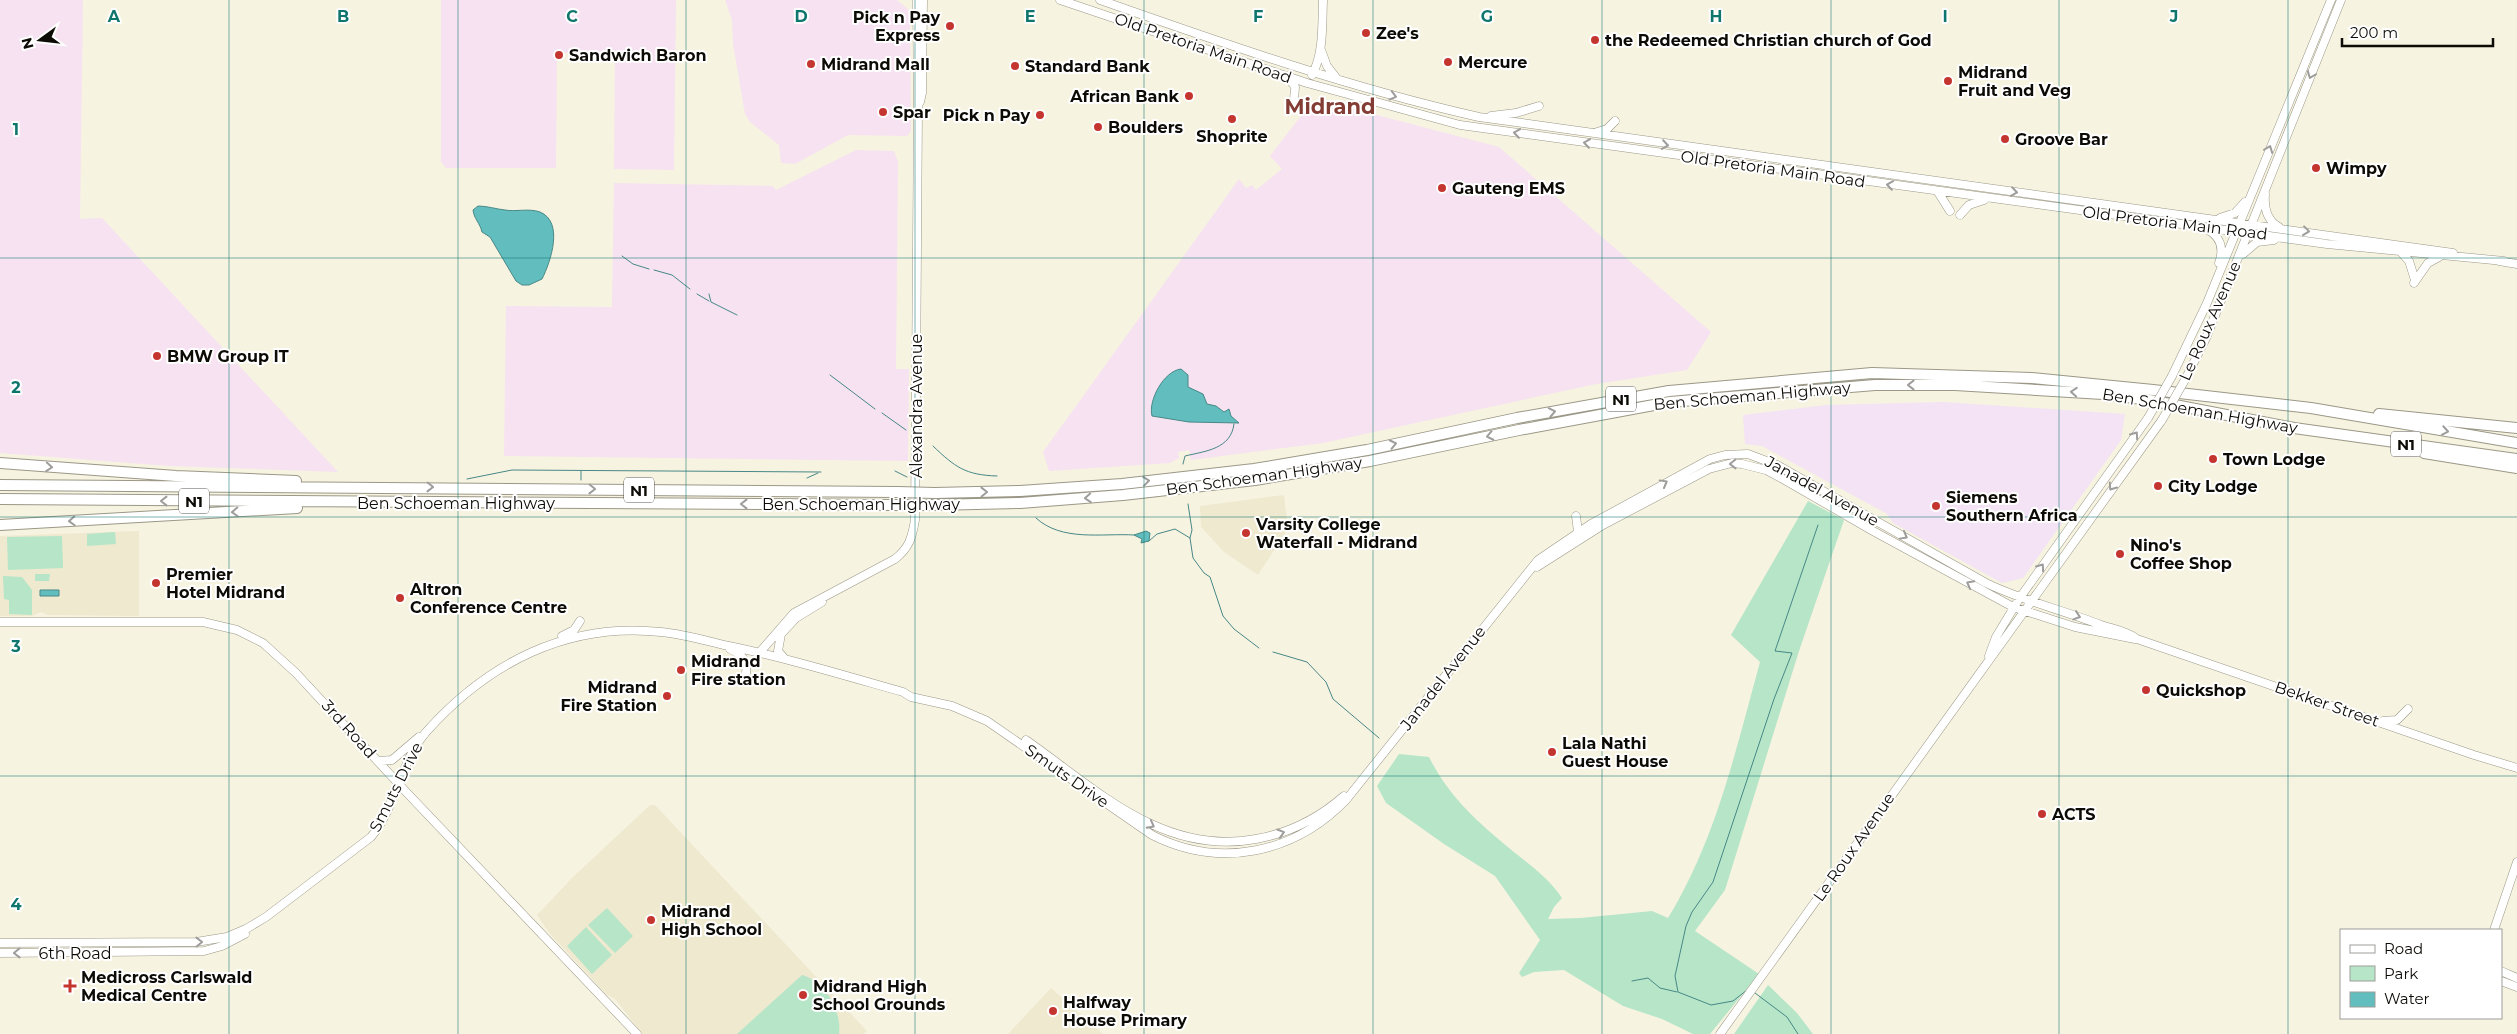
<svg xmlns="http://www.w3.org/2000/svg" width="2517" height="1034" font-family="Montserrat,sans-serif">
<style>
.commercial{fill:#f6e2f1}
.industrial{fill:#f3e3f5}
.built{fill:#eee9cf}
.green{fill:#b6e5c8}
.water{fill:#62bebe;stroke:#488887}
.lines{fill:none;stroke-linecap:round;stroke-linejoin:round}
.stream{stroke:#488887;stroke-width:1}
.secondary-casing{stroke:#9b9887;stroke-width:9}
.highway-casing{stroke:#9b9887;stroke-width:12}
.secondary{stroke:#fff;stroke-width:8}
.highway{stroke:#fff;stroke-width:10}
.secondary-bridge-casing{stroke:#9b9887;stroke-width:9;stroke-linecap:butt}
.highway-bridge-casing{stroke:#9b9887;stroke-width:12;stroke-linecap:butt}
.secondary-bridge{stroke:#fff;stroke-width:8}
.highway-bridge{stroke:#fff;stroke-width:10}
.oneway{stroke:#9e9d9b}
.grid{fill:none;stroke:#0f766e;stroke-width:1;stroke-opacity:0.55}
.poi-dot{fill:#c3352e;stroke:#fff;stroke-width:2}
.labels{text-anchor:middle;dominant-baseline:central;stroke-width:4;stroke-linejoin:round;paint-order:stroke}
.shield{fill:#fff;stroke:#565451;stroke-width:1}
.shield-label{font-size:15px;font-weight:bold;fill:#0d0b06}
.poi-label{font-size:16px;font-weight:bold;fill:#0d0b06;stroke:#fff;text-anchor:start}
.street-label{font-size:16px;fill:#0d0b06;stroke:#fff}
.district-label{font-size:21px;font-weight:bold;fill:#843d35;stroke:#fff}
.grid-label{font-size:16px;text-anchor:middle;font-weight:bold;fill:#0f766e;stroke:#fff;stroke-width:4;stroke-linejoin:round;paint-order:stroke}
</style>
<rect width="100%" height="100%" fill="#f7f3e1"/>
<path class="commercial" d="M0,0h83l-3,219 22,-1 236,254 -168,-6 -170,-13z
M441,0h235l-2,170 -60,-1 1,-115 -58,-1 -1,115h-110l-5,-6z
M725,0h172l13,11 1,120 -4,5 -59,-1 -53,29 -14,-1 -2,-18 -29,-23 -5,-8 -12,-70 -1,-24z
M1307,108l47,1 145,38 212,185 -24,38 -91,14 -273,59 -132,17 -2,-10 -11,2 1,6 -9,5 -121,8 -6,-19 196,-273 7,9 6,-3 4,5 26,-21 -12,-13z
M856,150l38,1 4,11 -2,207h13l-1,92 -404,-5 2,-150 106,1 2,-124 159,3 3,4z"/>
<path class="industrial" d="M1943,402l182,12 -4,26 -98,138 -21,5 -109,-60 -7,-10 -17,-9 -107,-58 -17,-2 -2,-29 83,-10z"/>
<path class="built" d="M1284,495l4,34 -30,46 -34,-23 -23,-25 -1,-21z
M139,531v85l-91,-1 -7,-3 -9,4h-32v-80z
M650,805h5l212,226 -4,3h-221l-26,-34 -10,-6 -56,-60 -13,-19 36,-38z
M1051,988l52,46h-95z"/>
<path class="green" d="M1808,501l36,19 -45,131 -74,239 -30,41 64,43 -49,60h-17l-31,-15 -39,-13 -59,-36 -30,2 -12,5 -3,-4 21,-33 -45,-64 -51,-32 -58,-41 -9,-17 22,-32 30,3c18,36 43,60 74,86 21,18 44,32 59,55l-8,9 -6,12 33,-1 71,-7 16,7c48,-78 68,-169 92,-256l-29,-27z
M115,532l1,12 -29,2v-12z
M62,536l1,32 -55,2 -1,-33z
M35,574h15l-1,7h-14z
M3,576l19,1 10,13v25l-23,-1v-14l-5,-1z
M607,908l26,28 -18,17 -27,-28z
M586,927l26,28 -20,19 -25,-28z
M802,975c23,6 40,36 37,59h-102z
M1768,985l29,28 16,21h-79z"/>
<path class="water" d="M478,206c9,0 18,3 27,4 11,2 24,-2 35,2 24,10 11,49 2,67l-13,6h-7l-6,-4 -26,-44 -8,-5c-2,-9 -8,-13 -9,-22z
M1181,369l7,6v12l15,7 4,10 9,2 8,6 5,-3 2,7 8,7 -50,-1 -37,-6c-4,-16 12,-45 29,-47z
M1146,531l4,2 -1,8 -8,2 1,-4 -8,-4z
M40,590h19v6h-19z"/>
<g class="lines">
<path class="stream" d="M622,256l11,8 16,5
M654,270l18,5 18,14
M697,294l12,7
M709,294l2,8 26,13
M830,375l45,34
M882,413l24,17
M933,446c22,21 32,29 64,30
M1183,464l2,-8c21,-5 46,-7 49,-32
M581,471v9
M895,471l12,6
M807,478l11,-5
M467,479l45,-9 309,2
M1188,504l4,26 -2,8
M1036,518c26,24 66,15 98,17
M1149,541l8,-7 18,-5 15,9 3,20 11,15 6,4 13,39 11,13 25,19
M1273,652l34,10 19,20 7,17 46,39
M1632,981l16,-3 12,10 17,4
M1747,990l-14,11 -22,4 -33,-13 -3,-16 11,-50 6,-14 21,-30 61,-183 18,-46 -17,-2 43,-126
M1755,993l32,24 11,17"/>
<g class="secondary-casing">
<path id="secondary" d="M1060,0l247,83 153,42 867,119 177,17
M1100,0c125,44 250,88 379,117l974,136
M1321,50l6,16 10,13
M1312,75c12,-22 10,-51 11,-75
M1288,77l7,10 -1,13
M920,102l2,-9 1,-93
M1491,116l25,-3 23,-7
M1594,133l13,-4 8,-8
M1938,192l12,19
M2265,194c-1,13 1,26 14,33
M1960,215l9,-10 15,-5
M2220,218l15,-5 10,-11
M2206,229c15,7 18,20 13,34
M2401,252l8,9 6,19
M2243,254l14,-12 17,-2
M2499,261l18,3
M2414,283l14,-20 11,-6
M2172,376l35,-73 124,-303
M2186,378l20,-40 135,-338
M1576,516l2,16
M1537,567l66,-42 106,-56 23,-6 10,1 24,6 17,9 90,52 140,76 62,20 60,12
M0,622h203l34,8 26,13 33,30 113,122 228,239
M782,633l14,-15 26,-16
M781,634l-3,17 6,7
M562,636l12,-6 6,-9
M730,649c11,5 18,11 16,24
M760,652l34,-39 101,-54c14,-11 17,-21 20,-39l3,-411 -1,-109
M1989,656l7,-19 23,-38 129,-181
M2383,721l14,-1 11,-11
M1026,740c71,50 137,116 230,99 34,-6 63,-21 88,-43
M378,761l14,-1 27,-23
M2494,930l23,-68
M0,943l196,-1 31,-5 19,-8 20,-12 105,-80c26,-31 29,-76 56,-106 62,-69 141,-109 234,-99 22,2 42,8 63,13 60,12 119,30 179,47l8,5 41,9 35,15 165,114c67,34 142,19 194,-35l192,-240 53,-36 119,-65 15,-4 23,-1 29,11 209,118c37,18 77,27 115,42 12,4 26,6 36,14l337,116 43,13
M0,953l204,-2 18,-5 23,-12
M2501,971l16,7
M2501,981l16,6
M1720,1034l442,-614"/>
</g>
<g class="highway-casing">
<path id="highway" d="M2379,414l138,14
M2424,453l93,15
M0,463l176,13 120,5
M0,485l898,7
M935,493l85,-2 102,-7 132,-15 113,-19 150,-32 152,-27 203,-18 160,5 121,12 158,18 206,35
M0,499l898,6
M934,505l86,-2 103,-8 132,-15 115,-19 149,-31 151,-28 205,-17h80l148,9 46,6 145,28 223,31
M0,525l297,-17"/>
</g>
<use href="#secondary" class="secondary"/>
<use href="#highway" class="highway"/>
<g class="secondary-bridge-casing">
<path id="secondary-bridge" d="M2148,418l24,-42
M2162,420l24,-42"/>
</g>
<g class="highway-bridge-casing">
<path id="highway-bridge" d="M898,492l37,1
M898,505h36"/>
</g>
<use href="#secondary-bridge" class="secondary-bridge"/>
<use href="#highway-bridge" class="highway-bridge"/>
</g>
<defs><path id="oneway-chevron" d="M-2-3.5L2.5 0L-2 3.5" fill="none" stroke-width="1.6" stroke-linecap="round" stroke-linejoin="round" transform="scale(1.25)"/></defs>
<g class="oneway">
<use href="#oneway-chevron" transform="translate(2311 75) rotate(111)"/>
<use href="#oneway-chevron" transform="translate(1393 96) rotate(15)"/>
<use href="#oneway-chevron" transform="translate(1517 133) rotate(-172)"/>
<use href="#oneway-chevron" transform="translate(1587 143) rotate(-172)"/>
<use href="#oneway-chevron" transform="translate(1665 145) rotate(8)"/>
<use href="#oneway-chevron" transform="translate(2269 149) rotate(-69)"/>
<use href="#oneway-chevron" transform="translate(1890 185) rotate(-172)"/>
<use href="#oneway-chevron" transform="translate(2014 192) rotate(8)"/>
<use href="#oneway-chevron" transform="translate(2306 231) rotate(7)"/>
<use href="#oneway-chevron" transform="translate(1911 385) rotate(180)"/>
<use href="#oneway-chevron" transform="translate(2074 392) rotate(-176)"/>
<use href="#oneway-chevron" transform="translate(1552 412) rotate(-11)"/>
<use href="#oneway-chevron" transform="translate(2445 431) rotate(10)"/>
<use href="#oneway-chevron" transform="translate(2135 435) rotate(-55)"/>
<use href="#oneway-chevron" transform="translate(1490 436) rotate(168)"/>
<use href="#oneway-chevron" transform="translate(1393 444) rotate(-12)"/>
<use href="#oneway-chevron" transform="translate(1733 464) rotate(179)"/>
<use href="#oneway-chevron" transform="translate(49 467) rotate(4)"/>
<use href="#oneway-chevron" transform="translate(1146 481) rotate(-7)"/>
<use href="#oneway-chevron" transform="translate(1664 483) rotate(-29)"/>
<use href="#oneway-chevron" transform="translate(430 487) rotate(1)"/>
<use href="#oneway-chevron" transform="translate(2112 487) rotate(125)"/>
<use href="#oneway-chevron" transform="translate(592 489) rotate(1)"/>
<use href="#oneway-chevron" transform="translate(984 492) rotate(-1)"/>
<use href="#oneway-chevron" transform="translate(1088 498) rotate(176)"/>
<use href="#oneway-chevron" transform="translate(164 501) rotate(-180)"/>
<use href="#oneway-chevron" transform="translate(744 504) rotate(-180)"/>
<use href="#oneway-chevron" transform="translate(235 512) rotate(177)"/>
<use href="#oneway-chevron" transform="translate(72 521) rotate(177)"/>
<use href="#oneway-chevron" transform="translate(1904 536) rotate(29)"/>
<use href="#oneway-chevron" transform="translate(2041 567) rotate(-55)"/>
<use href="#oneway-chevron" transform="translate(1970 584) rotate(-152)"/>
<use href="#oneway-chevron" transform="translate(2077 616) rotate(18)"/>
<use href="#oneway-chevron" transform="translate(1151 825) rotate(28)"/>
<use href="#oneway-chevron" transform="translate(1281 833) rotate(-17)"/>
<use href="#oneway-chevron" transform="translate(199 942) rotate(-1)"/>
<use href="#oneway-chevron" transform="translate(17 953) rotate(179)"/>
</g>
<path class="grid" d="M229,0v1034M458,0v1034M686,0v1034M915,0v1034M1144,0v1034M1373,0v1034M1602,0v1034M1831,0v1034M2059,0v1034M2288,0v1034M0,258h2517M0,517h2517M0,776h2517"/>
<g class="poi-dot">
<circle cx="950" cy="26" r="5"/>
<circle cx="1366" cy="33" r="5"/>
<circle cx="1595" cy="40" r="5"/>
<circle cx="559" cy="55" r="5"/>
<circle cx="1448" cy="62" r="5"/>
<circle cx="811" cy="64" r="5"/>
<circle cx="1015" cy="66" r="5"/>
<circle cx="1948" cy="81" r="5"/>
<circle cx="1189" cy="96" r="5"/>
<circle cx="883" cy="112" r="5"/>
<circle cx="1040" cy="115" r="5"/>
<circle cx="1232" cy="119" r="5"/>
<circle cx="1098" cy="127" r="5"/>
<circle cx="2005" cy="139" r="5"/>
<circle cx="2316" cy="168" r="5"/>
<circle cx="1442" cy="188" r="5"/>
<circle cx="157" cy="356" r="5"/>
<circle cx="2213" cy="459" r="5"/>
<circle cx="2158" cy="486" r="5"/>
<circle cx="1936" cy="506" r="5"/>
<circle cx="1246" cy="533" r="5"/>
<circle cx="2120" cy="554" r="5"/>
<circle cx="156" cy="583" r="5"/>
<circle cx="400" cy="598" r="5"/>
<circle cx="681" cy="670" r="5"/>
<circle cx="2146" cy="690" r="5"/>
<circle cx="667" cy="696" r="5"/>
<circle cx="1552" cy="752" r="5"/>
<circle cx="2042" cy="814" r="5"/>
<circle cx="651" cy="920" r="5"/>
<path d="M67.5 978.5h5v5h5v5h-5v5h-5v-5h-5v-5h5z"/>
<circle cx="803" cy="995" r="5"/>
<circle cx="1053" cy="1011" r="5"/>
</g>
<g class="labels">
<g class="shield">
<rect x="1606" y="386.5" width="30" height="25" rx="4"/>
<rect x="2391" y="431.5" width="30" height="25" rx="4"/>
<rect x="624" y="477.5" width="30" height="25" rx="4"/>
<rect x="179" y="488.5" width="30" height="25" rx="4"/>
</g>
<g class="shield-label">
<text x="1621" y="399">N1</text>
<text x="2406" y="444">N1</text>
<text x="639" y="490">N1</text>
<text x="194" y="501">N1</text>
</g>
<g class="poi-label">
<text x="940" y="17" text-anchor="end">Pick n Pay<tspan x="940" dy="18">Express</tspan></text>
<text x="1376" y="33">Zee's</text>
<text x="1605" y="40">the Redeemed Christian church of God</text>
<text x="569" y="55">Sandwich Baron</text>
<text x="1458" y="62">Mercure</text>
<text x="821" y="64">Midrand Mall</text>
<text x="1025" y="66">Standard Bank</text>
<text x="1958" y="72">Midrand<tspan x="1958" dy="18">Fruit and Veg</tspan></text>
<text x="1179" y="96" text-anchor="end">African Bank</text>
<text x="893" y="112">Spar</text>
<text x="1030" y="115" text-anchor="end">Pick n Pay</text>
<text x="1108" y="127">Boulders</text>
<text x="1232" y="136" text-anchor="middle">Shoprite</text>
<text x="2015" y="139">Groove Bar</text>
<text x="2326" y="168">Wimpy</text>
<text x="1452" y="188">Gauteng EMS</text>
<text x="167" y="356">BMW Group IT</text>
<text x="2223" y="459">Town Lodge</text>
<text x="2168" y="486">City Lodge</text>
<text x="1946" y="497">Siemens<tspan x="1946" dy="18">Southern Africa</tspan></text>
<text x="1256" y="524">Varsity College<tspan x="1256" dy="18">Waterfall - Midrand</tspan></text>
<text x="2130" y="545">Nino's<tspan x="2130" dy="18">Coffee Shop</tspan></text>
<text x="166" y="574">Premier<tspan x="166" dy="18">Hotel Midrand</tspan></text>
<text x="410" y="589">Altron<tspan x="410" dy="18">Conference Centre</tspan></text>
<text x="691" y="661">Midrand<tspan x="691" dy="18">Fire station</tspan></text>
<text x="657" y="687" text-anchor="end">Midrand<tspan x="657" dy="18">Fire Station</tspan></text>
<text x="2156" y="690">Quickshop</text>
<text x="1562" y="743">Lala Nathi<tspan x="1562" dy="18">Guest House</tspan></text>
<text x="2052" y="814">ACTS</text>
<text x="661" y="911">Midrand<tspan x="661" dy="18">High School</tspan></text>
<text x="81" y="977">Medicross Carlswald<tspan x="81" dy="18">Medical Centre</tspan></text>
<text x="813" y="986">Midrand High<tspan x="813" dy="18">School Grounds</tspan></text>
<text x="1063" y="1002">Halfway<tspan x="1063" dy="18">House Primary</tspan></text>
</g>
<g class="street-label">
<text transform="translate(1203 48) rotate(19)">Old Pretoria Main Road</text>
<text transform="translate(1773 169) rotate(8)">Old Pretoria Main Road</text>
<text transform="translate(2175 223) rotate(7)">Old Pretoria Main Road</text>
<text transform="translate(2210 321) rotate(-66)">Le Roux Avenue</text>
<text transform="translate(1752 396) rotate(-5)">Ben Schoeman Highway</text>
<text transform="translate(916 406) rotate(-90)">Alexandra Avenue</text>
<text transform="translate(2200 411) rotate(10)">Ben Schoeman Highway</text>
<text transform="translate(1264 476) rotate(-8)">Ben Schoeman Highway</text>
<text transform="translate(1822 491) rotate(29)">Janadel Avenue</text>
<text x="456" y="503">Ben Schoeman Highway</text>
<text x="861" y="504">Ben Schoeman Highway</text>
<text transform="translate(1443 678) rotate(-52)">Janadel Avenue</text>
<text transform="translate(2327 704) rotate(19)">Bekker Street</text>
<text transform="translate(349 729) rotate(48)">3rd Road</text>
<text transform="translate(1067 776) rotate(35)">Smuts Drive</text>
<text transform="translate(396 787) rotate(-63)">Smuts Drive</text>
<text transform="translate(1854 847) rotate(-55)">Le Roux Avenue</text>
<text x="75" y="953">6th Road</text>
</g>
<g class="district-label">
<text x="1330" y="106">Midrand</text>
</g>
</g>
<g class="grid-label">
<text x="114" y="22">A</text>
<text x="343" y="22">B</text>
<text x="572" y="22">C</text>
<text x="801" y="22">D</text>
<text x="1030" y="22">E</text>
<text x="1258" y="22">F</text>
<text x="1487" y="22">G</text>
<text x="1716" y="22">H</text>
<text x="1945" y="22">I</text>
<text x="2174" y="22">J</text>
<text x="16" y="135">1</text>
<text x="16" y="393">2</text>
<text x="16" y="652">3</text>
<text x="16" y="910">4</text>
</g>
<rect x="2340" y="929" width="162" height="90" fill="#ffffff" stroke="#9e9d9b"/>
<rect x="2350" y="945" width="25" height="8" fill="#ffffff" stroke="#9e9d9b"/>
<text x="2384" y="954" font-size="15" fill="#0d0b06">Road</text>
<rect x="2350" y="966" width="25" height="15" fill="#b6e5c8" stroke="#9e9d9b"/>
<text x="2384" y="979" font-size="15" fill="#0d0b06">Park</text>
<rect x="2350" y="992" width="25" height="15" fill="#62bebe" stroke="#9e9d9b"/>
<text x="2384" y="1004" font-size="15" fill="#0d0b06">Water</text>
<g transform="translate(40 40) rotate(255)" stroke="#ffffff" stroke-width="4" paint-order="stroke">
<path d="M0-4L9 19L0 12L-9 19Z" fill="#0d0b06"/>
<text y="-8" font-size="14" font-weight="bold" text-anchor="middle" fill="#0d0b06">N</text>
</g>
<path d="M2342 38v8h151v-8" fill="none" stroke="#0d0b06" stroke-width="2.5"/>
<text x="2350" y="38" font-size="15" fill="#0d0b06" stroke="#ffffff" stroke-width="4" paint-order="stroke">200 m</text>
</svg>
